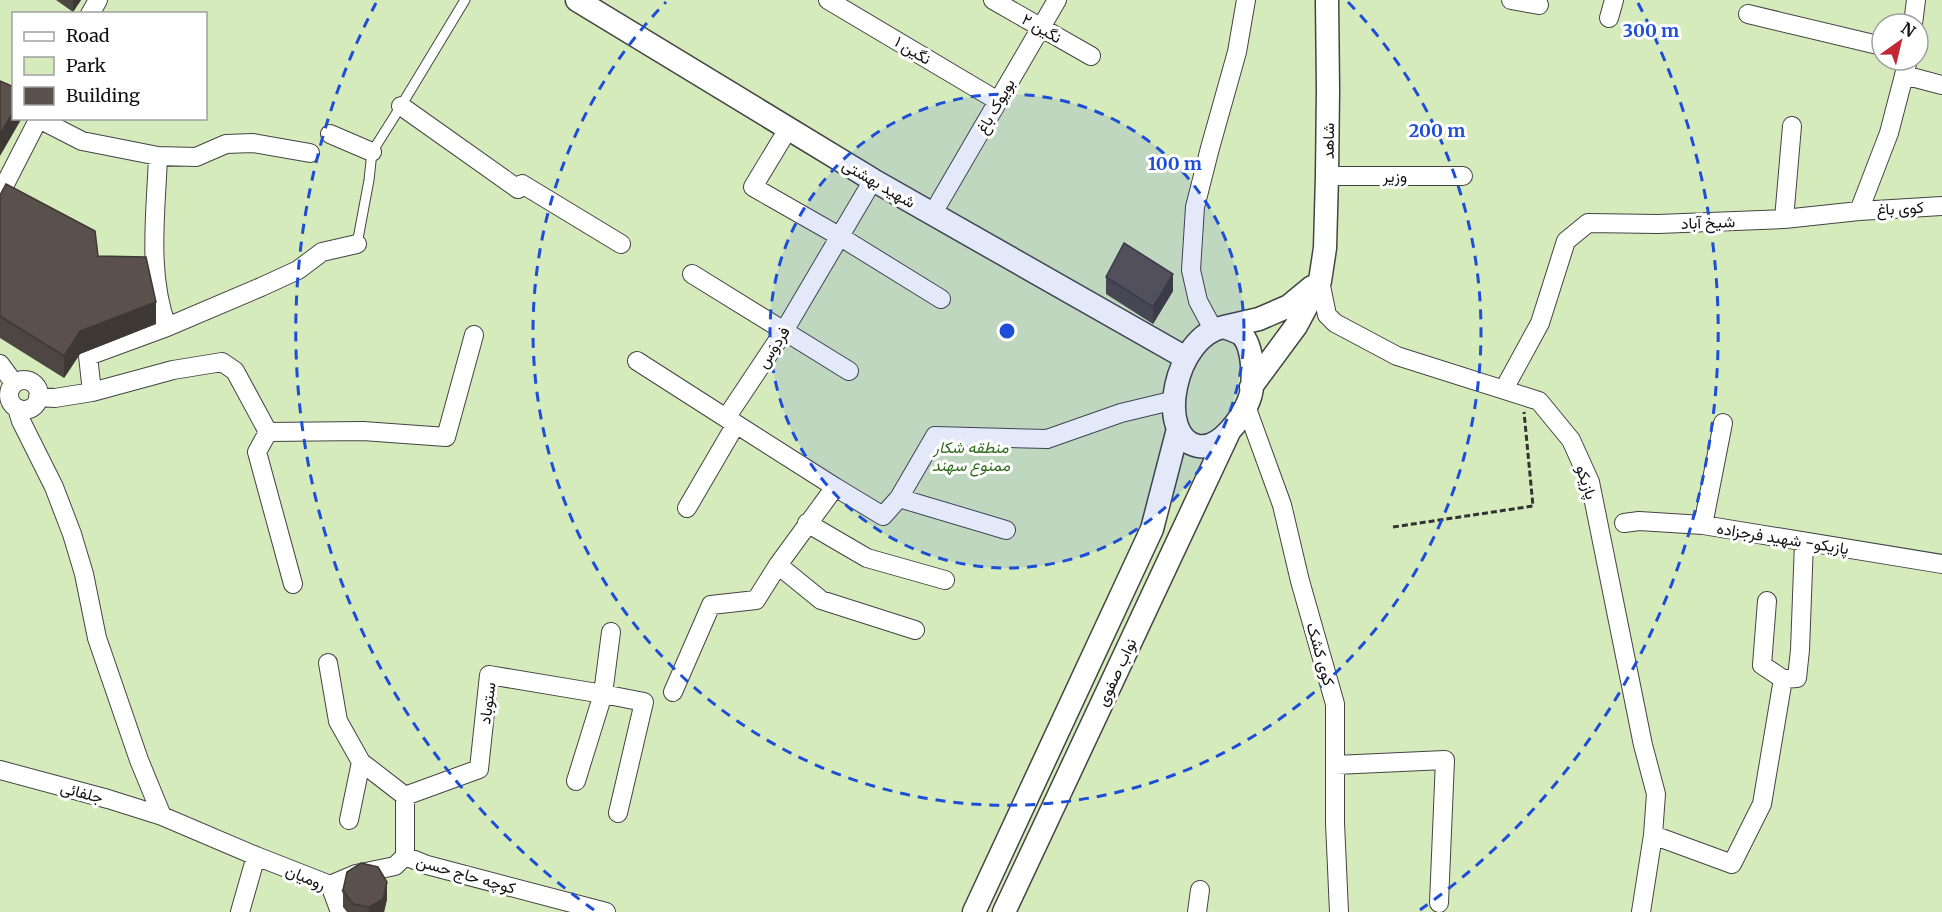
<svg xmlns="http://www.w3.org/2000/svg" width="1942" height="912" font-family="Merriweather,Vazirmatn,serif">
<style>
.green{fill:#d6ebbc;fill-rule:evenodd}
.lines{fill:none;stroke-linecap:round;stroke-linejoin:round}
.service-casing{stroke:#444;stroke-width:11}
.minor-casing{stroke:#444;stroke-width:20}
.tertiary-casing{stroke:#444;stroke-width:25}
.path{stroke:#333;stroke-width:3;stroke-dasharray:6 3;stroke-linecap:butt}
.service{stroke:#fff;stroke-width:9}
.minor{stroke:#fff;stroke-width:18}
.tertiary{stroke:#fff;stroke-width:22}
.wall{fill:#4d4642}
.shaded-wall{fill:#3f3936}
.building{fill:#5a514d;stroke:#3f3936;stroke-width:1.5}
.ring{fill:none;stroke:#1d4ed8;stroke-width:3;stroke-dasharray:10 8}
.labels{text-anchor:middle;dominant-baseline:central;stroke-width:6;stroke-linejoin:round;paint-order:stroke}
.street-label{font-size:16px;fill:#111;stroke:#fff}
.park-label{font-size:16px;font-style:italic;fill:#316b1e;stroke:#fff}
.centre{fill:#1d4ed8;stroke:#fff;stroke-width:3}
.ring-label{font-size:18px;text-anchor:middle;font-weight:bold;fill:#1d4ed8;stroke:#fff;stroke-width:6;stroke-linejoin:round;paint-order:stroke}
</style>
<rect width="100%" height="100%" fill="#fffdf4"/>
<path class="green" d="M0,0h1942v912h-1942zM14,14h192v104h-192zM1882,24h36v36h-36z"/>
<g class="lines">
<g class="service-casing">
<path id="service" d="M357,244l12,-64 3,-28 29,-46 64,-106"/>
</g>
<g class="minor-casing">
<path id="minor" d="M828,0l170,101
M993,0l98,56
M1511,0l28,5
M90,14l8,-14
M1748,14l134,32
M1609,18l5,-18
M1913,24l3,-24
M1904,75l38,10
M401,106l117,83 4,-5 99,60
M39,119l43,22 76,15 38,1 30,-13 27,-1 57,10
M788,129l-35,58 86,49 102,63
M330,134l42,18
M158,156c-2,57 -11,117 9,171
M1327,176h136
M0,194l39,-76
M1859,211l83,-5
M933,213l124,-213
M1784,219l8,-93
M692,274l157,97
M1320,281l7,34 8,8 62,33 142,45 32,39 19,42 53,263 13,49 -3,41
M1213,329l-15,-28 -7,-31 4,-63 15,-59 27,-96 9,-52
M637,361l89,57
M0,364l14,19
M9 395a15 15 0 1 1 30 0a15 15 0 1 1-30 0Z
M1504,389l36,-66 26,-82 22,-18 70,1 126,-5 75,-8 30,-78 19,-73
M92,392l81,-22 49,-8 13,9 33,61 95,-1 83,6 28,-102
M38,397l17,1 37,-6 -4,-36 79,-29 94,-40 37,-17 24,-18 35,-8
M1246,406l36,99 18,76 35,123v119l4,89
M17,408l4,13 33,66 18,47 12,40 13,64 42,122 23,56
M268,432l-11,20 36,132
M835,487l48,29 16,-18 36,-62 112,3 74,-26 54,-13
M899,498l107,32
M687,508l49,-84 -10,-6 58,-87 89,-151
M807,523l60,35 78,22
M1624,523l15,-2 64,4 239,39
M1703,525l20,-102
M778,565l43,35 94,30
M328,663l10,58 23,41 44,34
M1783,679l14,-1 3,-28 4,-108
M673,692l38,-87 45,-5 22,-35 57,-78 -99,-63
M1335,765l110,-5 -6,143
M0,770l108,29 54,17 94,40 74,29 10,27
M576,781l27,-87 41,8 -26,111
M349,820l12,-58
M405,856v-60l74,-27 10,-94 114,19 8,-62
M330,885l26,-11 39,-8 10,-10 22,9 179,47
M240,912l16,-56
M1197,912l3,-22
M1641,912l12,-77 79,29 30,-60 21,-125 -21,-14 5,-64"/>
</g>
<g class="tertiary-casing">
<path id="tertiary" d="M577,0l296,180 313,178
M1224,327c5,2 12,4 17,7 13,12 14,51 8,66 -7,18 -29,50 -51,46 -44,-9 -23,-111 26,-119z
M1224,327l35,-8 30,-13 23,-19
M1251,387l45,-61 24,-45 5,-33 2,-72 1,-86 -1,-90
M974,912l178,-383 26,-100
M1004,912l225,-480"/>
</g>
<path class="path" d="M1393,527l140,-21 -9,-94"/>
<use href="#service" class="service"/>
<use href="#minor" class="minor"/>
<use href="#tertiary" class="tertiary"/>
</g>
<path class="wall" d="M56,0h25l-8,12z
M0,195l98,61 58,68 -76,30 -16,24 -64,-40z
M1106,277l67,14 -20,33 -47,-30z
M343,890l44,9 -3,13h-37l-4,-5z"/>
<path class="shaded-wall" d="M73,0h8l-8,12z
M14,111v7h8l-22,38v-22z
M1173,274v17l-20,33v-17z
M156,302v22l-76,30 -16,24v-22l16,-25z
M387,882v17l-3,13h-15v-5z"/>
<path class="building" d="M0,81l14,6v24l-14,23z
M6,184l89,47 3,25 48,1 10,45 -76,29 -16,25 -64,-40v-121z
M1124,243l49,31 -20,33 -47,-30z
M361,863l17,4 9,15 -4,17 -14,8 -16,-3 -10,-14 4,-18z"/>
<circle cx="1007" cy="331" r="237" fill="#1d4ed8" fill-opacity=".12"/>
<g class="ring">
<circle cx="1007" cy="331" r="237"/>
<path d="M1348 2A474 474 0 1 1 666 2"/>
<path d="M594 910A711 711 0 0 1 376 3M1638 3A711 711 0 0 1 1420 910"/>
</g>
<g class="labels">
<g class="street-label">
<text transform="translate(1042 28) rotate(30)">نگین ۲</text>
<text transform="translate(913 50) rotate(31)">نگین ۱</text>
<text transform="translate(995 106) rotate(-60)">بویوک باغ</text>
<text transform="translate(1328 141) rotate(-89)">شاهد</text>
<text x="1395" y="176">وزیر</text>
<text transform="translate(879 183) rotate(30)">شهید بهشتی</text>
<text transform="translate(1900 208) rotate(-3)">کوی باغ</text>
<text transform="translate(1708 222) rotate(-2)">شیخ آباد</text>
<text transform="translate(773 347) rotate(-57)">فردوس</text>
<text transform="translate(1587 482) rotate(72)">پازیکو</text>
<text transform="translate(1783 538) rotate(9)">پازیکو- شهید فرجزاده</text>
<text transform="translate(1321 654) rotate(74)">کوی کشک</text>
<text transform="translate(1116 672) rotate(-65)">نواب صفوی</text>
<text transform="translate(487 703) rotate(-82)">ستوباد</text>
<text transform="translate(82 792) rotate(15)">جلفائی</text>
<text transform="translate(466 874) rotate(16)">کوچه حاج حسن</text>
<text transform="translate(306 877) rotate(23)">رومیان</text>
</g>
<g class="park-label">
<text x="971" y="447">منطقه شکار<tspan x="971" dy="18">ممنوع سهند</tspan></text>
</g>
</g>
<circle cx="1007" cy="331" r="9" class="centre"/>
<g class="ring-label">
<text x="1651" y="37">300 m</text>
<text x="1437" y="137">200 m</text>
<text x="1175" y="170">100 m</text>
</g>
<rect x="12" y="12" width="195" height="108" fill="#ffffff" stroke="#a0a0a0" stroke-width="1.5"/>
<rect x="24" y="32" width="30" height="9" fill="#ffffff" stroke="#a0a0a0" stroke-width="1.5"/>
<text x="66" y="42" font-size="18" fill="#111111">Road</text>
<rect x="24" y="57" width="30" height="18" fill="#d6ebbc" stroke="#a0a0a0" stroke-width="1.5"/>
<text x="66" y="72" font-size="18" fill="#111111">Park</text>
<rect x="24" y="87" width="30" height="18" fill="#5a514d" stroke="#a0a0a0" stroke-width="1.5"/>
<text x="66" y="102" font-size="18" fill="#111111">Building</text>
<g transform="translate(1900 42) rotate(34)"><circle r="28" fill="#ffffff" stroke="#a0a0a0" stroke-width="1.5"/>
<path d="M0-4.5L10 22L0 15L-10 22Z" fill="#c42532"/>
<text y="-9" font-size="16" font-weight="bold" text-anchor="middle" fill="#111111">N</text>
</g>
</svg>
